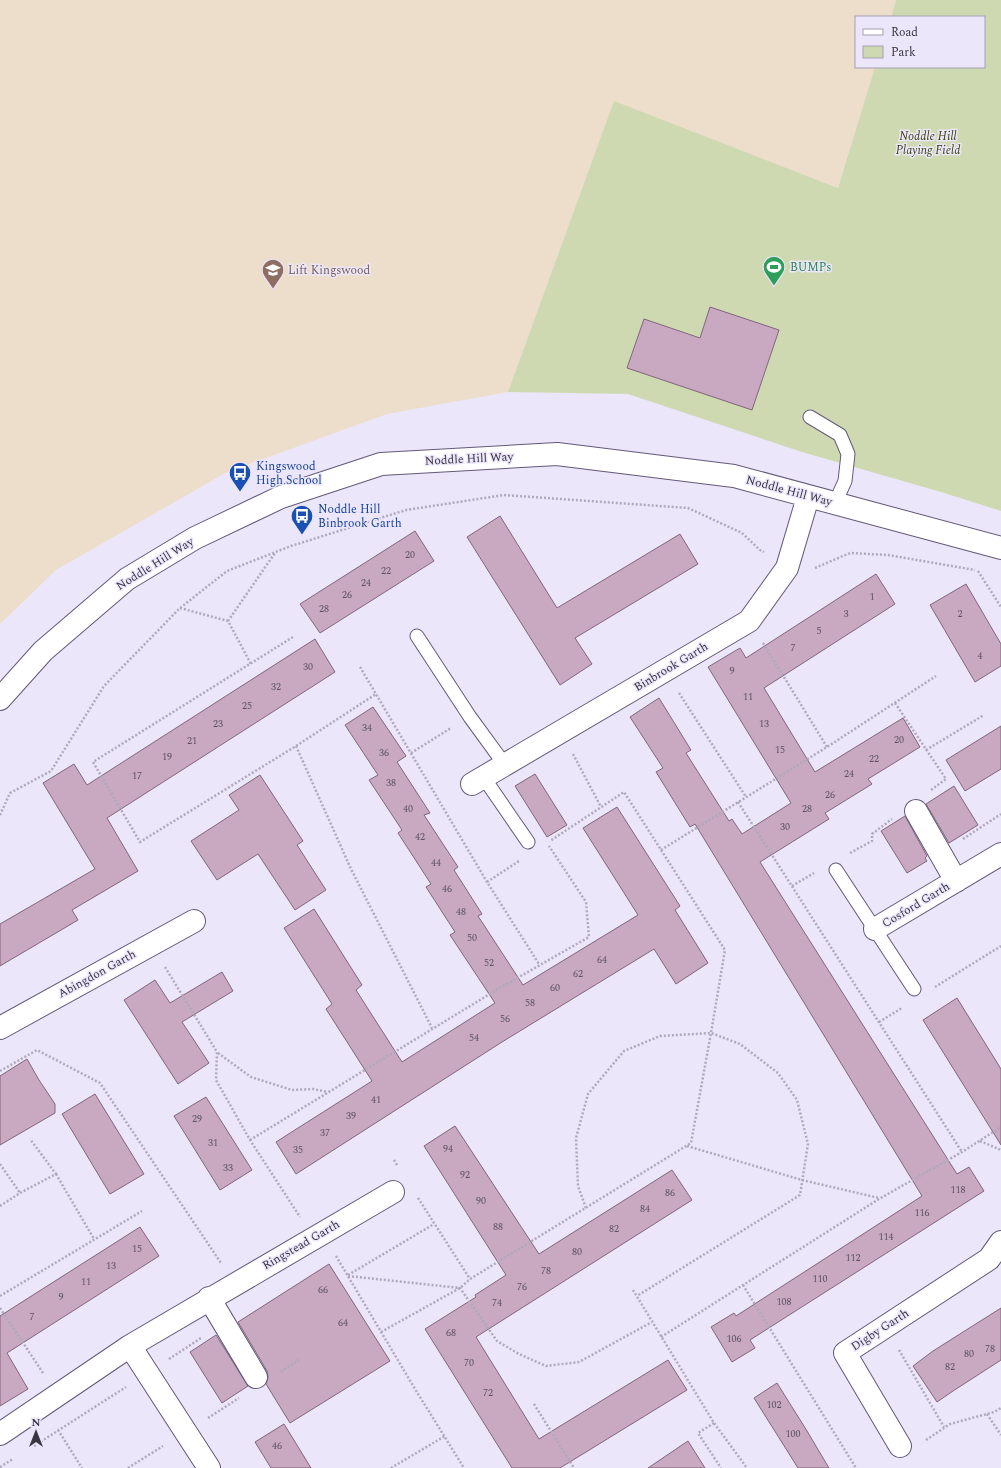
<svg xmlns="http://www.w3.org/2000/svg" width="1001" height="1468" font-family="Spectral,serif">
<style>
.education{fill:#edddcb}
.green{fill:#cfd9b1}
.building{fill:#c8a9c1;stroke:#81657c}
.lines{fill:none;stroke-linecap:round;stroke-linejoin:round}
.lane-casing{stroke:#635977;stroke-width:15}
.street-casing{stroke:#635977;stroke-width:24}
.path{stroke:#aea9bb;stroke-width:2.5;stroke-dasharray:2 2;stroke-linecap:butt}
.lane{stroke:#fff;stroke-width:13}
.street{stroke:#fff;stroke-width:22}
.labels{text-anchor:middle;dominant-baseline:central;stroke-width:3;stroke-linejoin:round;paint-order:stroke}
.number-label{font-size:10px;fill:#5d5262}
.park-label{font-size:12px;font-style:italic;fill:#39420e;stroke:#ece6fb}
.leisure-label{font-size:12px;fill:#27864d;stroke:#ece6fb;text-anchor:start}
.education-label{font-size:12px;fill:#785e54;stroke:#ece6fb;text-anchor:start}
.street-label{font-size:12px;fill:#393542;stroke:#ece6fb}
.transit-label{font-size:12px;fill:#164399;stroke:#ece6fb;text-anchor:start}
</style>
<rect width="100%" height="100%" fill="#ece6fb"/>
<path class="education" d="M0,0h896l-5,17h-35v50h19l-37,121 -224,-86 -106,290 -121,22 -160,58 -171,98 -56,54z"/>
<path class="green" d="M896,0h105v511l-60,-19 -139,-40 -174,-58 -120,-2 106,-291 224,87 37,-121h109v-50h-93z"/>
<path class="building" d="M710,307l69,23 -27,80 -125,-42 17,-49 56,19z
M500,516l57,92 123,-74 18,30 -123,74 17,26 -32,21 -93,-148z
M415,531l19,30 -114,72 -20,-29z
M876,574l19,30 -131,84 51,84 88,-54 17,29 -52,32 4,5 -47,29 4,6 -69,43 197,312 12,-7 15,24 -234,149 5,8 -23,14 -21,-35 23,-14 2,3 186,-120 -227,-372 -5,3 -34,-55 7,-4 -33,-51 29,-19 32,52 -5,3 43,68 3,-2 10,15 49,-31 -83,-136 32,-19 6,10z
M966,584l35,60v22l-26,16 -45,-77z
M315,639l20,33 -228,146 31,53 -66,39 6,10 -78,46v-42l95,-55 -52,-86 31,-19 13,21z
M373,707l33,49 -9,6 33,51 -6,2 34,52 -4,3 28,44 -4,2 45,69 115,-70 -55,-87 34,-21 63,99 -5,4 33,53 -32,21 -22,-35 -152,93 -206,132 -20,-32 96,-61 -46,-72 6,-5 -48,-76 30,-19 48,76 -6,5 46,72 93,-59 -45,-68 5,-3 -29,-45 5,-3 -33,-51 4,-3 -33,-50 9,-5 -33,-50z
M1001,726v43l-36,22 -19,-31z
M535,774l32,51 -20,12 -32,-51z
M260,775l43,66 -6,4 29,45 -31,20 -37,-56 -41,26 -26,-39 48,-31 -10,-15z
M954,786l24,39 -29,18 -23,-39z
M905,816l22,40 -2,2 2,3 -20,12 -26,-42z
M222,972l11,19 -51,31 27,41 -31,21 -54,-84 31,-20 15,23z
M957,998l44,71v76l-78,-125z
M27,1059l12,21 16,24v9l-55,32v-69z
M95,1094l49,80 -34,20 -48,-80z
M206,1097l46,73 -32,20 -46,-74z
M455,1126l84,128 133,-84 20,30 -216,137 63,102 129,-79 19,30 -127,78h-48l-87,-139 51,-32 -1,-2 31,-20 -82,-129z
M140,1227l19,29 -152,97 21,36 -28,17v-90z
M329,1264l61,97 -100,62 -24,-39 2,-7 -1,-6 -29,-49z
M1001,1308v52l-48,31 -16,11 -24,-36 20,-15z
M216,1335l32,51 -26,17 -32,-51z
M777,1383l30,48 22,37h-31l-44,-70z
M284,1424l16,26 11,18h-40l-16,-26z
M688,1441l17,27h-57z"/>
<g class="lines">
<g class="lane-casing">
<path id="lane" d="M810,417l30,18 8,19 -3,27 -10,22
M417,636l53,81 35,48
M484,778l44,64
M836,870l78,119"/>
</g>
<g class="street-casing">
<path id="street" d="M0,699l43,-48 84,-72 68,-41 86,-41 100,-33 176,-10 177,22 267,72
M472,784l277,-163 38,-53 21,-71
M916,811l40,70
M875,929l126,-75
M0,1028l194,-107
M209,1298l47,79
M130,1346l79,122
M0,1434l130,-88 263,-154
M900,1446l-55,-93 144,-94 12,-17"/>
</g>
<path class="path" d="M815,568l35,-15 38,2 87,15
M978,571l23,36
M180,608l48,13 23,43
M228,621l47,-68
M293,637l-200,125 47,80 156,-96 80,-52
M763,643l64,104
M360,667l127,215 52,82
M679,693l67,104
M895,703l51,76 -15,11
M296,746l55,123 81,159
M926,750l58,-35
M411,753l40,-25
M573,754l28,53
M738,802l224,350
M0,815l10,-22 41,-22 53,-85 76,-78 47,-37 64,-25 115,-36 98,-15 184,13 54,25 18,17 4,2
M963,839l38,-25
M661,850l166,-103 109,-71
M850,853l22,-12v-7l20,-15
M487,882l32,-21
M792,886l22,-13
M165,967l52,85 -1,28 34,60 50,77
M935,987l66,-41
M879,1022l23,-14
M218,1053l33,24 41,13 21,-1 15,3
M0,1071l37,-21 63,33 121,180
M250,1140l248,-151 91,-52 -3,-35 -37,-56
M980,1141l21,9
M687,1146l115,34 77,18
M394,1160l3,5
M0,1164l20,29
M56,1174l38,65
M418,1198l52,81
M0,1206l20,-13 36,-19 -26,-35
M586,1208l-8,-22 -2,-48 12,-44 36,-43 36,-15 51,-3 29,11 38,29 19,27 11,44 -8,51 -163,101
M336,1256l79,133 49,79
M348,1275l86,-51
M348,1276l112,12 37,53 22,13 27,12 33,-4 73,-40
M743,1285l113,183
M633,1290l81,133 33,45
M0,1296l142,-85
M0,1308l43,65
M381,1332l79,-44 10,-9 221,-136 20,-110 14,-83 -101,-158 -74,49
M661,1337l218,-138 83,-47 39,-25
M899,1350l45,77
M169,1359l32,-21
M281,1372l19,-13
M534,1404l40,64
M987,1414l14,21
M208,1418l31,-20
M714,1423l-16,10 23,35
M58,1430l24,38
M926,1440l24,-16 44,-12 7,-4
M34,1446l92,-59
M0,1467l13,-8
M128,1468l35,-22
M391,1468l54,-32"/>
<use href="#lane" class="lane"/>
<use href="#street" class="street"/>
</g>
<defs>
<g id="stadium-pin" transform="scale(1.15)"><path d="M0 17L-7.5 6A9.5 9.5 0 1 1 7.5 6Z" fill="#2e9e5b" stroke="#ece6fb"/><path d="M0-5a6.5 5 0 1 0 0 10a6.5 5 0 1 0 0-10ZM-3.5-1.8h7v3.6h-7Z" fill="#fff"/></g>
<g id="school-pin" transform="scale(1.15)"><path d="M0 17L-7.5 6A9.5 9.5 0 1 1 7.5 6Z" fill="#8d6e63" stroke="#ece6fb"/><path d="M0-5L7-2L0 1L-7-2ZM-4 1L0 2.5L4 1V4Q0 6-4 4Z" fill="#fff"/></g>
<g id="bus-pin" transform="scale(1.15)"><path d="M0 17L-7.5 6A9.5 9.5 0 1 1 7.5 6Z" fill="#1a4fb4" stroke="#ece6fb"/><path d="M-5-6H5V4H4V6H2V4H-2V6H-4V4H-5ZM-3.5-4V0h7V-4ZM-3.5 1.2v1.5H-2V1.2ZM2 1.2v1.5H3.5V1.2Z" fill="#fff"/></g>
</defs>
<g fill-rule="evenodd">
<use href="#stadium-pin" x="774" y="267"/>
<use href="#school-pin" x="273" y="270"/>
<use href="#bus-pin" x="240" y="473"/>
<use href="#bus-pin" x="302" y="516"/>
</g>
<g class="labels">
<g class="number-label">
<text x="410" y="555">20</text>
<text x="386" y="571">22</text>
<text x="366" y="583">24</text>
<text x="347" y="595">26</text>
<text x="872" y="597">1</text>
<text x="324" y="609">28</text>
<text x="846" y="614">3</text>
<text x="960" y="614">2</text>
<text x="819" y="631">5</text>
<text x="793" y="648">7</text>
<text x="980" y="656">4</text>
<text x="308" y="667">30</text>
<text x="732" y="671">9</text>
<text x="276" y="687">32</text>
<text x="748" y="697">11</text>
<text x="247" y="706">25</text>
<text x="218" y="724">23</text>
<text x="764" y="724">13</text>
<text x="367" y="728">34</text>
<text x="899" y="740">20</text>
<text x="192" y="741">21</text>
<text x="780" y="750">15</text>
<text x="384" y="753">36</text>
<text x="167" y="757">19</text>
<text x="874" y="759">22</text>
<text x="849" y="774">24</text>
<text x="137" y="776">17</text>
<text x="391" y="783">38</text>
<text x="830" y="795">26</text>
<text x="408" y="809">40</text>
<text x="807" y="809">28</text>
<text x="785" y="827">30</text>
<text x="420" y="837">42</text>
<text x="436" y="863">44</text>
<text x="447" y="889">46</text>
<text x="461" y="912">48</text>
<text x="472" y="938">50</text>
<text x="602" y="960">64</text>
<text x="489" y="963">52</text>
<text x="578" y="974">62</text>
<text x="555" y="988">60</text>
<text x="530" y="1003">58</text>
<text x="505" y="1019">56</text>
<text x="474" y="1038">54</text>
<text x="376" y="1100">41</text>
<text x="351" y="1116">39</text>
<text x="197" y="1119">29</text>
<text x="325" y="1133">37</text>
<text x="213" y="1143">31</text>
<text x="448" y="1149">94</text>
<text x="298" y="1150">35</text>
<text x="228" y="1168">33</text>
<text x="465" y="1175">92</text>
<text x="958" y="1190">118</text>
<text x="670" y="1193">86</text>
<text x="481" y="1201">90</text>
<text x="645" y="1209">84</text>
<text x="922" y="1213">116</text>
<text x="498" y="1227">88</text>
<text x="614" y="1229">82</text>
<text x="886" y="1237">114</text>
<text x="137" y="1249">15</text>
<text x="577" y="1252">80</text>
<text x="853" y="1258">112</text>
<text x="111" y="1266">13</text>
<text x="546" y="1271">78</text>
<text x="820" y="1279">110</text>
<text x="86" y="1282">11</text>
<text x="522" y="1287">76</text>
<text x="323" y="1290">66</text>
<text x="61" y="1297">9</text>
<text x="784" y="1302">108</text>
<text x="497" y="1303">74</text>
<text x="32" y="1317">7</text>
<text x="343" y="1323">64</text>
<text x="451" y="1333">68</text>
<text x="734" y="1339">106</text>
<text x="990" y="1349">78</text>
<text x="969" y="1354">80</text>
<text x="469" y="1363">70</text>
<text x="950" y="1367">82</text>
<text x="488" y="1393">72</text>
<text x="774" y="1405">102</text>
<text x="793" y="1434">100</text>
<text x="277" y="1446">46</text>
</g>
<g class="park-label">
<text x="928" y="136">Noddle Hill<tspan x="928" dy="14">Playing Field</tspan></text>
</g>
<g class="leisure-label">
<text x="790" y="267">BUMPs</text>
</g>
<g class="education-label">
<text x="288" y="270">Lift Kingswood</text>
</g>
<g class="street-label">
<text transform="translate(469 459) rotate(-3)">Noddle Hill Way</text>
<text transform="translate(789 491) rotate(15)">Noddle Hill Way</text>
<text transform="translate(155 564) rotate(-32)">Noddle Hill Way</text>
<text transform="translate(671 667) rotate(-31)">Binbrook Garth</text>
<text transform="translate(916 905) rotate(-31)">Cosford Garth</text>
<text transform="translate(97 974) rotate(-29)">Abingdon Garth</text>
<text transform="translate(301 1245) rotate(-30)">Ringstead Garth</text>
<text transform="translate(880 1330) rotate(-33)">Digby Garth</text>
</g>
<g class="transit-label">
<text x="256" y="466">Kingswood<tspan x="256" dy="14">High School</tspan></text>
<text x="318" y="509">Noddle Hill<tspan x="318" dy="14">Binbrook Garth</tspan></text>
</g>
</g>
<rect x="855" y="16" width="130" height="52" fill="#ece6fb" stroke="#a49fb1"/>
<rect x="863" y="29" width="20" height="6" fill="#ffffff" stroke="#a49fb1"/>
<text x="891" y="36" font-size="12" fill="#393542">Road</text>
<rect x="863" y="46" width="20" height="12" fill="#cfd9b1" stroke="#a49fb1"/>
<text x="891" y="56" font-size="12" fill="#393542">Park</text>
<g transform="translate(36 1432)" stroke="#ece6fb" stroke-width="3" paint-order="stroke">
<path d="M0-3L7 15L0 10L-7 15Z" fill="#393542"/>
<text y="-6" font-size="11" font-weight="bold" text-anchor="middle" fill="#393542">N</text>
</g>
</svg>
